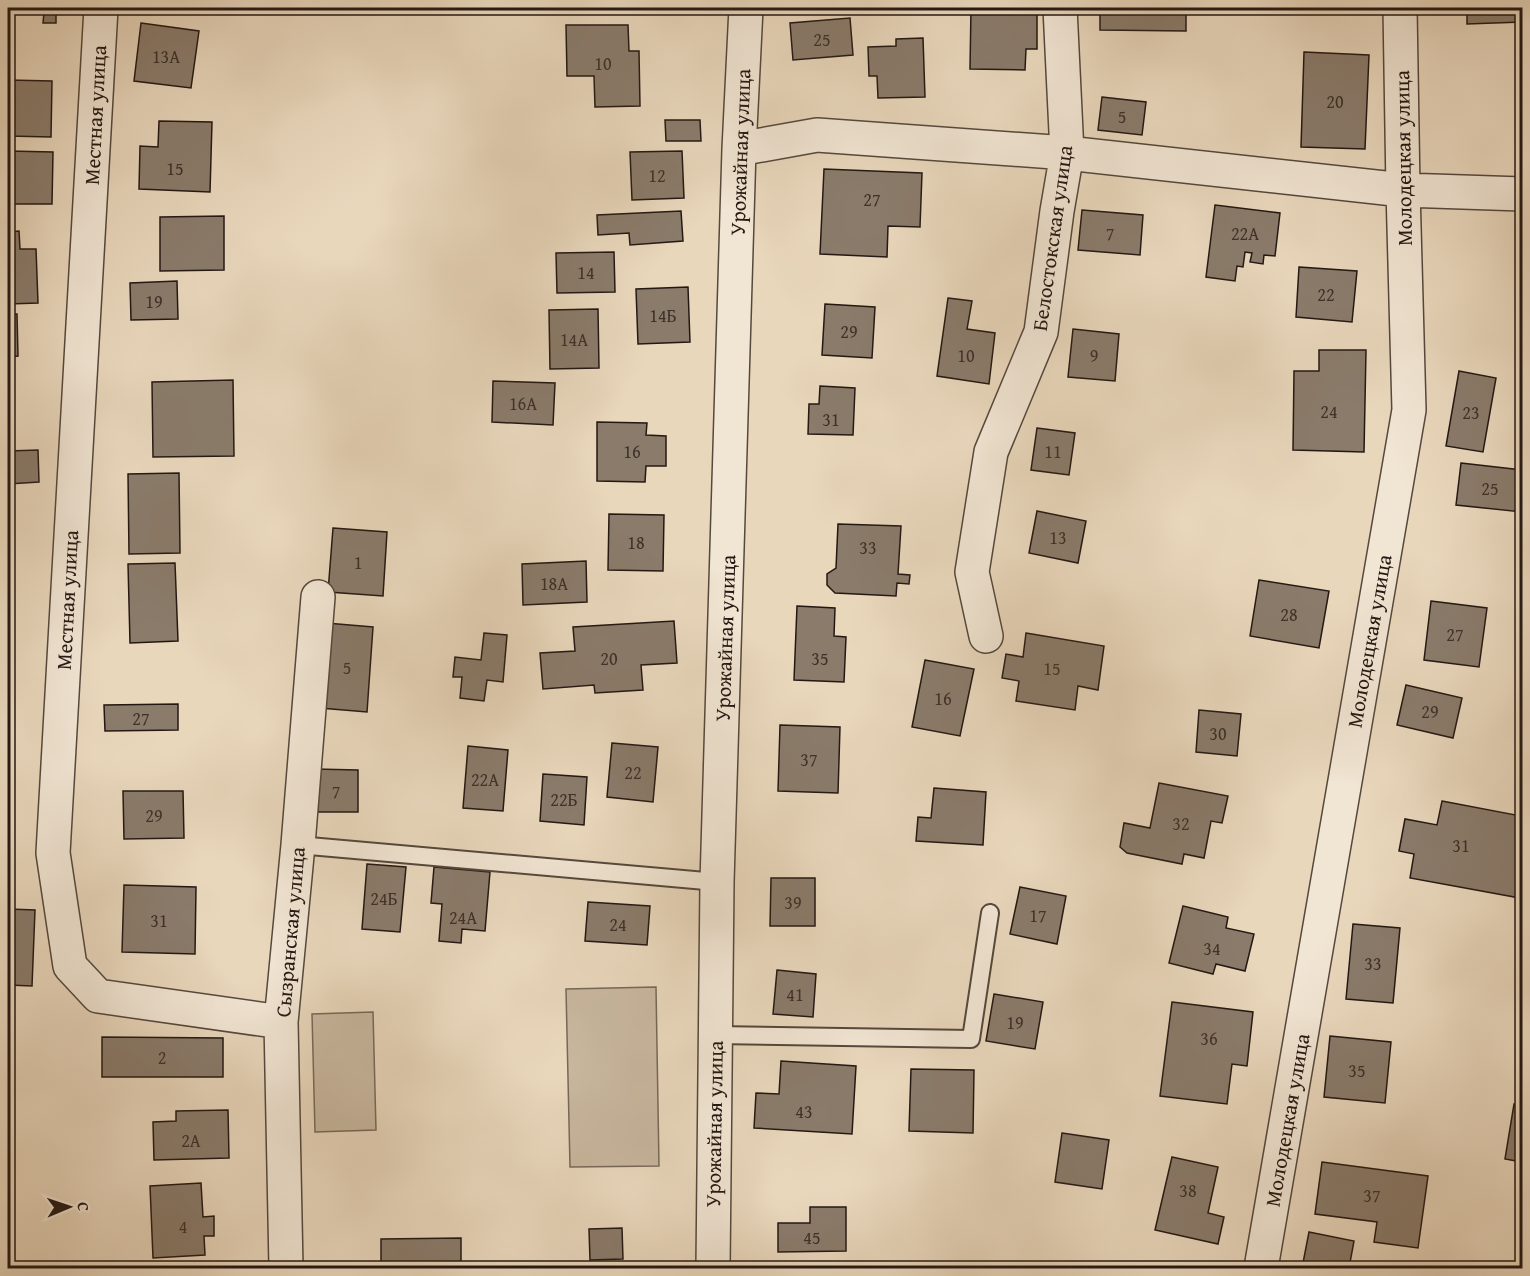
<svg xmlns="http://www.w3.org/2000/svg" width="1530" height="1276" font-family="'Gentium Book Plus',serif">
<style>
.green{fill:#c8b79f;stroke:#766859;stroke-width:1.5}
.building{fill:#8a7b6b;stroke:#241813;stroke-width:1.5}
.lines{fill:none;stroke-linecap:round;stroke-linejoin:round}
.lane-casing{stroke:#55483d;stroke-width:20}
.street-casing{stroke:#55483d;stroke-width:36}
.lane{stroke:#f1e5d3;stroke-width:16}
.street{stroke:#f1e5d3;stroke-width:33}
.labels{text-anchor:middle;dominant-baseline:central;stroke-width:4.5;stroke-linejoin:round;paint-order:stroke}
.number-label{font-size:18px;fill:#3e3129}
.street-label{font-size:21px;fill:#241813;stroke:#f1e5d3}
</style>
<rect width="100%" height="100%" fill="#e9d7bc"/>
<filter id="stains"><feTurbulence type="fractalNoise" baseFrequency=".00333" numOctaves="4"/><feColorMatrix values="0 0 0 0 .2 0 0 0 0 .09 0 0 0 0 .02 0 0 0 .5 -.17"/></filter>
<radialGradient id="worn" r=".72"><stop offset=".6" stop-color="#630" stop-opacity="0"/><stop offset="1" stop-color="#630" stop-opacity=".3"/></radialGradient>
<path class="green" d="M656,987l3,179 -89,1 -4,-178z
M373,1012l3,118 -61,2 -3,-118z"/>
<path class="building" d="M8,8h66v4h-18v11h-13l1,-11 -36,-1z
M971,8h66v41h-11l-1,21 -55,-1z
M1100,8h86v23l-86,-1z
M1467,8h55v14l-55,2z
M850,18l3,37 -60,5 -3,-37z
M141,23l58,8 -8,57 -57,-7z
M566,25h62l1,26h10l1,55 -45,1 -1,-31h-27z
M923,38l2,59 -47,1 -1,-22h-8l-1,-29 28,-1v-7z
M1304,52l65,3 -4,94 -64,-2z
M8,80l44,1 -1,56 -43,-1z
M1102,97l44,5 -4,33 -44,-5z
M665,120h35l1,21h-35z
M159,121l53,1 -2,70 -71,-3 1,-43 18,1z
M8,151l45,1 -1,52h-44z
M682,151l2,47 -52,2 -2,-48z
M824,169l98,4 -2,54 -32,-1 -1,31 -67,-3z
M1215,205l65,8 -5,43 -11,-1 -1,9 -13,-2 2,-9 -7,-1 -2,15 -6,-1 -2,15 -29,-4z
M1082,210l61,5 -3,40 -62,-5z
M681,211l2,30 -53,4 -1,-12 -31,2 -1,-20z
M224,216v54l-64,1v-54z
M19,231l1,18h16l2,54 -30,1v-72z
M614,252l1,40 -58,1 -1,-40z
M1299,267l58,4 -5,51 -56,-5z
M177,281l1,38 -47,1 -1,-37z
M688,287l2,55 -52,2 -2,-55z
M948,298l24,3 -5,28 28,4 -6,51 -52,-8z
M825,304l50,3 -3,51 -50,-3z
M598,309l1,59 -49,1 -1,-59z
M8,314h9l1,42 -10,1 1,28h-1z
M1073,329l46,5 -4,47 -47,-4z
M1319,350h47l-2,102 -71,-2 1,-79h25z
M1459,371l37,7 -13,74 -37,-6z
M233,380l1,76 -81,1 -1,-75z
M493,381l62,2 -2,42 -61,-3z
M820,386l35,2 -2,47 -45,-1 1,-30h10z
M597,422l50,1 -1,12 20,1v30h-20l-1,16 -48,-1z
M1037,428l38,5 -6,42 -38,-5z
M38,450l1,32 -31,2v-33z
M1461,463l61,7v42l-66,-7z
M179,473l1,80 -51,1 -1,-80z
M1037,511l49,10 -8,42 -49,-10z
M609,514l55,1 -1,56 -55,-1z
M8,523h3l2,33h-5z
M838,524l63,2 -3,48 12,1 -1,9 -12,-1 -1,13 -61,-3 -8,-8v-11l9,-6z
M333,528l54,4 -4,64 -55,-4z
M586,561l1,41 -64,3 -1,-41z
M175,563l3,78 -48,2 -2,-79z
M1259,580l70,11 -10,57 -69,-12z
M1431,601l56,7 -8,59 -55,-7z
M797,606l38,2 -1,28 12,1 -2,45 -50,-2z
M674,621l3,42 -36,2 2,25 -48,3 -1,-8 -51,4 -3,-36 35,-2 -2,-24z
M326,623l47,4 -6,85 -47,-4z
M484,633l23,2 -4,47 -16,-2 -3,21 -24,-3 2,-21h-9l2,-20 26,3z
M1026,633l78,13 -6,44 -20,-4 -3,24 -59,-9 3,-20 -17,-3 4,-24 17,3z
M925,660l49,9 -14,67 -48,-9z
M1406,685l56,13 -9,40 -56,-13z
M178,704v26l-73,1 -1,-26z
M1199,710l42,4 -4,42 -41,-4z
M8,712h2l2,41h-4z
M780,725l60,2 -2,66 -60,-2z
M612,743l46,4 -5,55 -46,-5z
M468,746l40,4 -5,61 -40,-3z
M314,769l44,1v42h-43z
M543,774l44,3 -3,48 -44,-4z
M1159,783l69,13 -6,27 -11,-2 -7,37 -20,-4 -2,10 -55,-11 -7,-6 4,-24 26,5z
M934,788l52,4 -3,53 -67,-4 2,-24 13,1z
M123,791h60l1,47 -60,1z
M1442,801l79,15 -4,23 5,1v45l-2,13 -110,-20 4,-24 -15,-3 6,-32 32,6z
M367,864l39,3 -6,65 -38,-3z
M434,867l56,5 -5,59 -23,-2 -1,14 -22,-2 3,-37 -11,-1z
M771,878h44v48h-45z
M124,885l72,2 -1,67 -73,-2z
M1020,887l46,9 -9,48 -47,-10z
M588,902l62,4 -3,39 -62,-4z
M1183,906l45,11 -2,11 28,6 -9,37 -29,-7 -3,10 -44,-11z
M8,909l27,1 -3,76 -24,-1z
M1353,924l47,4 -7,75 -47,-4z
M777,970l39,4 -3,43 -40,-3z
M994,994l49,8 -8,47 -49,-8z
M1172,1002l81,10 -6,54 -15,-2 -5,40 -67,-8z
M1330,1036l61,6 -6,61 -61,-6z
M102,1037l121,1v39h-121z
M781,1061l75,5 -4,68 -98,-6 2,-35 23,1z
M911,1069l63,1 -1,63 -64,-2z
M1514,1104l8,1v57l-17,-3z
M228,1110l1,48 -75,2 -1,-38 23,-1v-10z
M1062,1133l47,7 -7,49 -47,-7z
M1172,1157l46,10 -10,46 16,4 -6,27 -63,-14z
M1322,1162l106,14 -10,72 -44,-6 3,-20 -62,-8z
M201,1183l2,34 11,-1v20h-10l1,19 -52,3 -3,-72z
M810,1207h36v44l-68,1v-29h32z
M622,1228l1,31 -33,1 -1,-31z
M1309,1232l45,9 -5,27h-47z
M461,1238v30h-80v-29z"/>
<g class="lines">
<g class="lane-casing">
<path id="lane" d="M298,845l419,37
M715,1035l256,4 19,-126"/>
</g>
<g class="street-casing">
<path id="street" d="M101,8l-48,845 17,113 28,30 183,26
M739,149l78,-14 250,18 336,37 119,4
M986,636l-14,-64 19,-120 50,-120 16,-121 10,-58 -7,-145
M286,1268l-5,-246 17,-177 20,-248
M713,1268l4,-386 22,-733 7,-141
M1261,1268l148,-858 -6,-220 -3,-182"/>
</g>
<use href="#lane" class="lane"/>
<use href="#street" class="street"/>
</g>
<g class="labels">
<g class="number-label">
<text x="822" y="39">25</text>
<text x="166" y="56">13А</text>
<text x="603" y="63">10</text>
<text x="1335" y="101">20</text>
<text x="1122" y="116">5</text>
<text x="175" y="168">15</text>
<text x="657" y="175">12</text>
<text x="872" y="199">27</text>
<text x="1110" y="233">7</text>
<text x="1245" y="233">22А</text>
<text x="586" y="272">14</text>
<text x="1326" y="294">22</text>
<text x="154" y="301">19</text>
<text x="663" y="315">14Б</text>
<text x="849" y="331">29</text>
<text x="574" y="339">14А</text>
<text x="966" y="355">10</text>
<text x="1094" y="355">9</text>
<text x="523" y="403">16А</text>
<text x="1329" y="411">24</text>
<text x="1471" y="412">23</text>
<text x="831" y="419">31</text>
<text x="632" y="451">16</text>
<text x="1053" y="451">11</text>
<text x="1490" y="488">25</text>
<text x="1058" y="537">13</text>
<text x="636" y="542">18</text>
<text x="868" y="547">33</text>
<text x="358" y="562">1</text>
<text x="554" y="583">18А</text>
<text x="1289" y="614">28</text>
<text x="1455" y="634">27</text>
<text x="609" y="658">20</text>
<text x="820" y="658">35</text>
<text x="347" y="667">5</text>
<text x="1052" y="668">15</text>
<text x="943" y="698">16</text>
<text x="1430" y="711">29</text>
<text x="141" y="718">27</text>
<text x="1218" y="733">30</text>
<text x="809" y="759">37</text>
<text x="633" y="772">22</text>
<text x="485" y="779">22А</text>
<text x="336" y="791">7</text>
<text x="564" y="799">22Б</text>
<text x="154" y="815">29</text>
<text x="1181" y="823">32</text>
<text x="1461" y="845">31</text>
<text x="384" y="898">24Б</text>
<text x="793" y="902">39</text>
<text x="1038" y="915">17</text>
<text x="463" y="917">24А</text>
<text x="159" y="920">31</text>
<text x="618" y="924">24</text>
<text x="1212" y="948">34</text>
<text x="1373" y="963">33</text>
<text x="795" y="994">41</text>
<text x="1015" y="1022">19</text>
<text x="1209" y="1038">36</text>
<text x="162" y="1057">2</text>
<text x="1357" y="1070">35</text>
<text x="804" y="1111">43</text>
<text x="191" y="1140">2А</text>
<text x="1188" y="1190">38</text>
<text x="1372" y="1195">37</text>
<text x="183" y="1226">4</text>
<text x="812" y="1237">45</text>
</g>
<g class="street-label">
<text transform="translate(95 115) rotate(-87)">Местная улица</text>
<text transform="translate(740 152) rotate(-88)">Урожайная улица</text>
<text transform="translate(1403 158) rotate(-91)">Молодецкая улица</text>
<text transform="translate(1052 238) rotate(-82)">Белостокская улица</text>
<text transform="translate(67 600) rotate(-87)">Местная улица</text>
<text transform="translate(725 638) rotate(-88)">Урожайная улица</text>
<text transform="translate(1369 641) rotate(-80)">Молодецкая улица</text>
<text transform="translate(290 932) rotate(-85)">Сызранская улица</text>
<text transform="translate(1287 1120) rotate(-80)">Молодецкая улица</text>
<text transform="translate(714 1124) rotate(-89)">Урожайная улица</text>
</g>
</g>
<rect width="1530" height="1276" fill="none" stroke="#e9d7bc" stroke-width="30"/>
<rect x="9" y="9" width="1512" height="1258" fill="none" stroke="#241813" stroke-width="3"/>
<rect x="15" y="15" width="1500" height="1246" fill="none" stroke="#241813" stroke-width="1.5"/>
<g transform="translate(69 1207) rotate(88)" stroke="#f1e5d3" stroke-width="4.5" paint-order="stroke">
<path d="M0-4.5L10 22L0 15L-10 22Z" fill="#241813"/>
<text y="-9" font-size="16" font-weight="bold" text-anchor="middle" fill="#241813">С</text>
</g>
<rect width="100%" height="100%" filter="url(#stains)"/>
<rect width="100%" height="100%" fill="url(#worn)"/>
</svg>
